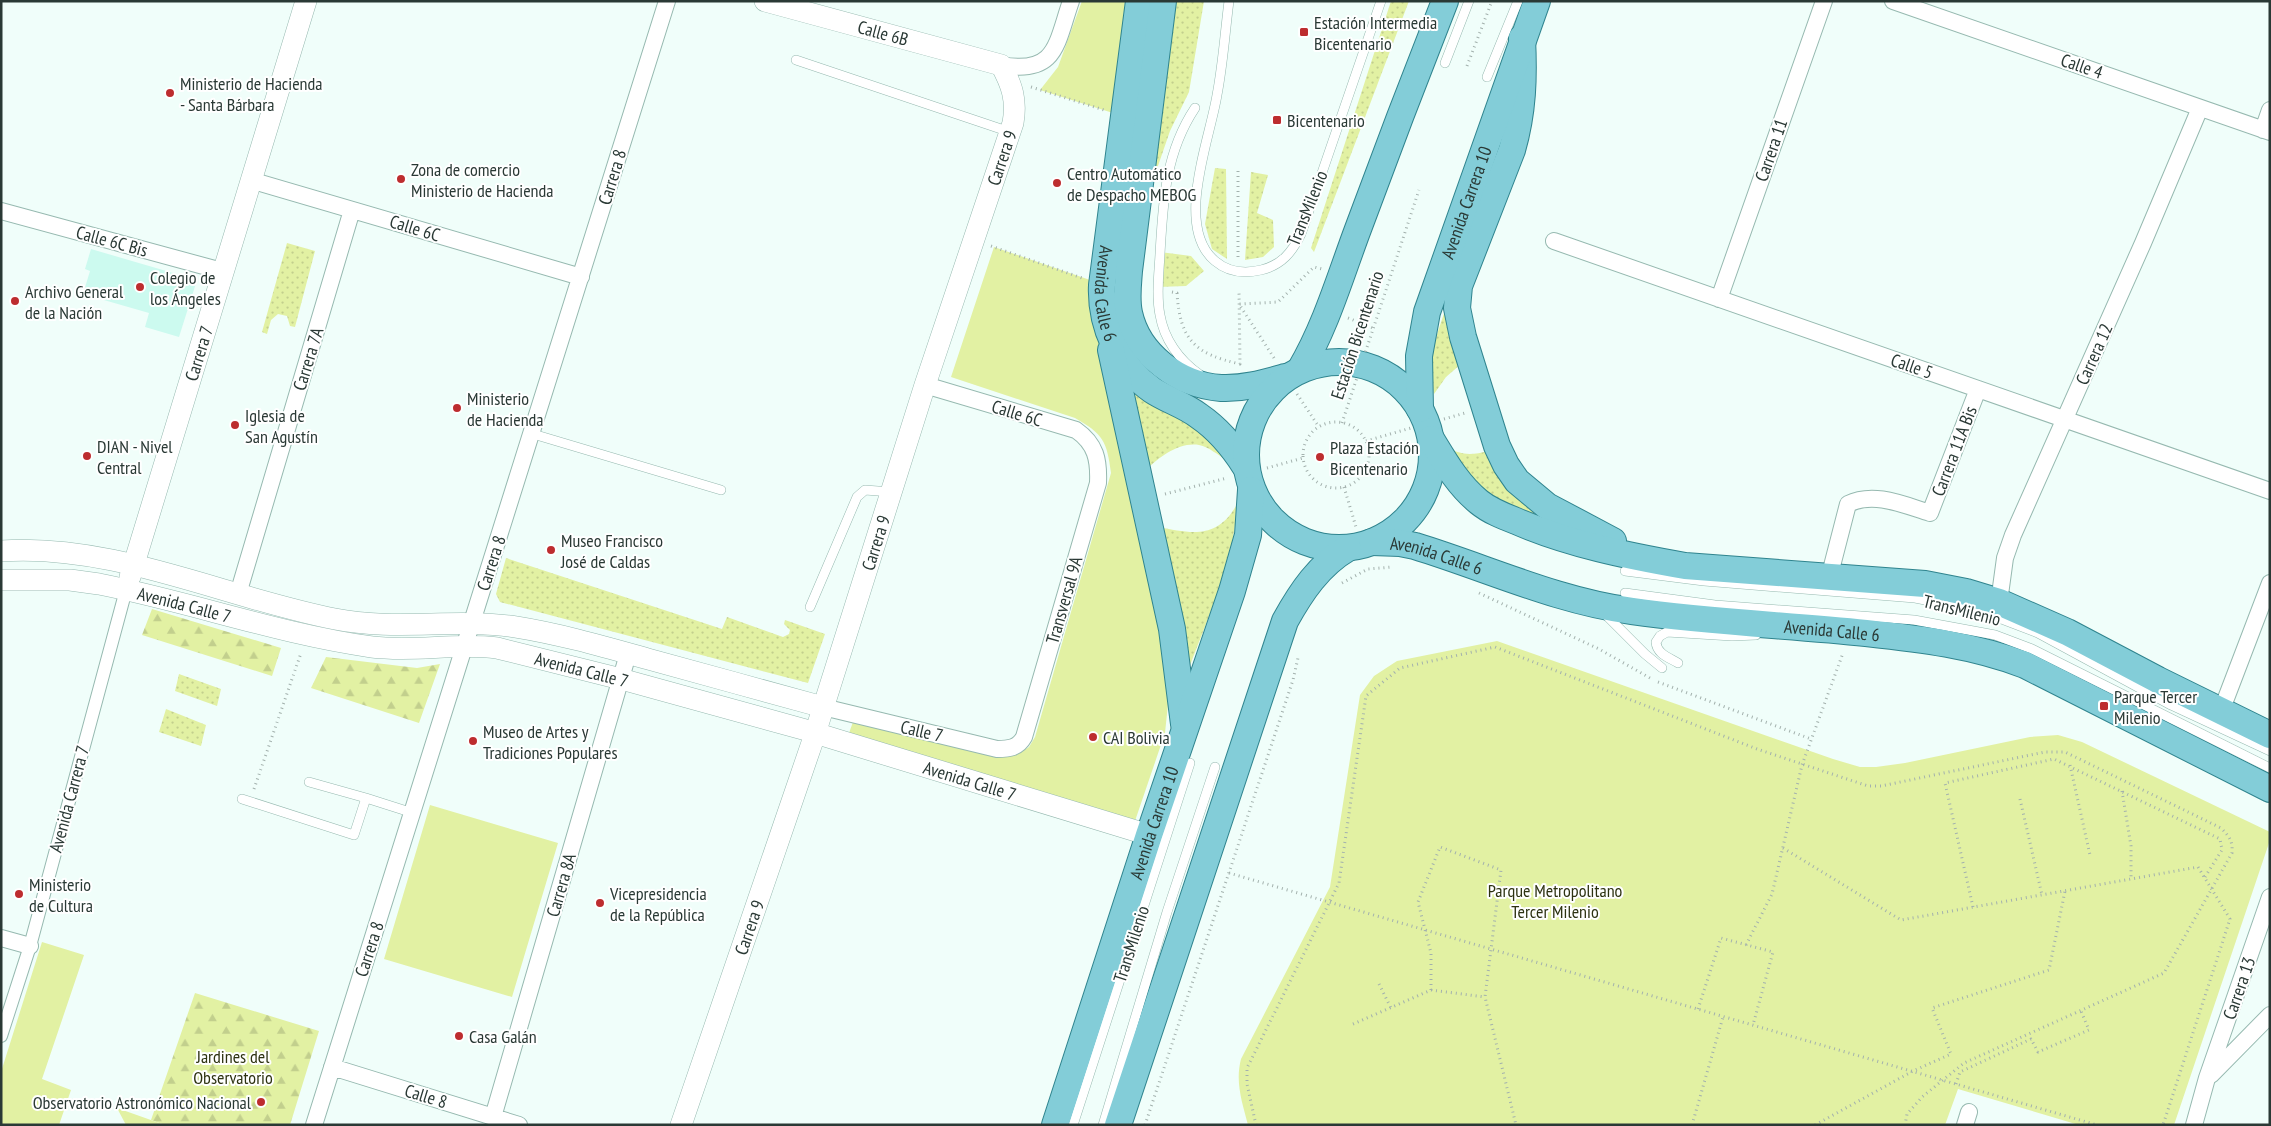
<svg xmlns="http://www.w3.org/2000/svg" width="2271" height="1126" font-family="'PT Sans Narrow',sans-serif">
<style>
.built{fill:#ccfaef}
.grass{fill:url(#grass-dots)}
.forest{fill:url(#forest-firs)}
.green{fill:#e2f1a3}
.lines{fill:none;stroke-linecap:round;stroke-linejoin:round}
.service-casing{stroke:#96b9b0;stroke-width:10}
.pedestrian-casing{stroke:#96b9b0;stroke-width:14}
.minor-casing{stroke:#96b9b0;stroke-width:18}
.tertiary-casing{stroke:#96b9b0;stroke-width:22}
.primary-casing{stroke:#2f848e;stroke-width:28}
.path{stroke:#a3b1ad;stroke-width:3;stroke-dasharray:1 4;stroke-linecap:butt}
.service{stroke:#fff;stroke-width:9}
.pedestrian{stroke:#fff;stroke-width:12}
.minor{stroke:#fff;stroke-width:16}
.tertiary{stroke:#fff;stroke-width:21}
.primary{stroke:#83cdd8;stroke-width:26}
.poi-dot{fill:#bd2d2f;stroke:#fff;stroke-width:2}
.labels{text-anchor:middle;dominant-baseline:central;stroke-width:4;stroke-linejoin:round;paint-order:stroke}
.poi-label{font-size:18px;fill:#2a3935;stroke:#fff;text-anchor:start}
.street-label{font-size:18px;fill:#2a3935;stroke:#fff}
.park-label{font-size:18px;fill:#2d3211;stroke:#fff}
</style>
<defs>
<pattern id="grass-dots" width="8" height="8" patternUnits="userSpaceOnUse" patternTransform="scale(1.25)"><rect width="8" height="8" fill="#e2f1a3"/><path d="M2 2h.1M6 6h.1" fill="none" stroke="#c2cf8d" stroke-width="1.8" stroke-linecap="round"/></pattern>
<pattern id="forest-firs" width="22" height="20" patternUnits="userSpaceOnUse" patternTransform="scale(1.25)"><rect width="22" height="20" fill="#e2f1a3"/><path d="M5 1l3.5 6h-7zM16 11l3.5 6h-7z" fill="#c2cf8d"/></pattern>
</defs>
<rect width="100%" height="100%" fill="#f0fefa"/>
<path class="built" d="M91,249l106,31 -18,57 -34,-10 4,-14 -66,-19 7,-23 -5,-2z"/>
<path class="grass" d="M1172,1h32l-15,91 -19,39 -21,61z
M1391,1h18l-95,251 -3,-4z
M1215,168l11,1 1,90 -15,-10 -7,-25z
M1251,172l17,3 -11,38 16,7 1,27 -11,10 -18,3z
M287,243l28,8 -20,76 -5,-1 -3,-10 -9,-2 -7,6 -4,14 -5,-2z
M1160,252l31,4 13,15 -18,15 -28,1z
M1446,308l15,56 -15,13 -12,17c-8,-30 2,-58 12,-86z
M1128,383l72,45 26,32c-8,-5 -17,-13 -27,-15 -20,-3 -40,12 -53,25z
M1448,447c13,9 25,8 40,4l55,67 -32,-10 -26,-14z
M1236,506c1,49 -31,118 -48,165l-30,-144c33,6 58,13 78,-21z
M506,558l216,71 5,-12 56,20 6,-3 1,-4 -6,-6 1,-4 40,14 -17,49 -308,-81 -4,-8z
M179,674l42,15 -4,17 -42,-15z
M166,709l40,16 -5,21 -42,-14z"/>
<path class="forest" d="M152,609l129,39 -9,28 -130,-41z
M326,657l91,11 23,-4 -21,59 -108,-35z
M195,993l124,38 -29,94h-125l-14,-5z"/>
<path class="green" d="M1082,1h43l-12,112 -73,-23 18,-23z
M994,247l96,33 7,50 68,320 3,54 -3,29 -30,88 -286,-88 4,-11 168,30 8,-5 6,-10 76,-264c-4,-32 -8,-39 -36,-55l-124,-41z
M1497,641l336,118 27,8h16l29,-4 125,-26 28,-2 24,7 188,90v8l-96,285h-95l-121,-36 -13,36h-697c-6,-23 -13,-43 -7,-66l89,-172 30,-192 14,-19 23,-15z
M430,805l128,38 -46,154 -128,-38z
M42,942l42,13 -42,124 29,11 -12,35h-58v-53z
M117,1108l48,17h-39z"/>
<g class="lines">
<g class="service-casing">
<path id="service" d="M1229,1c-4,31 -6,63 -12,94 -7,44 -43,132 -2,166 13,11 29,13 46,9 21,-5 31,-18 40,-36l80,-233
M796,60l214,72
M1445,63l24,-62
M1487,77l31,-76
M1195,108c-30,45 -32,94 -35,146 -1,20 -4,41 0,61 4,24 19,45 39,59
M533,434l188,56
M1625,571l79,10 211,17 46,9 38,11 39,15 133,72 99,46
M1625,593l90,12 199,15 81,15 37,14 238,119
M810,607l47,-110 8,-7 26,2
M1603,612l42,42 17,14
M1678,663c-10,-6 -21,-9 -22,-21l4,-6 7,-4 65,4 24,-1
M309,782l57,16
M242,799l112,36 12,-37 47,15
M1073,1125l117,-362
M1103,1125l64,-213 48,-145"/>
</g>
<g class="pedestrian-casing">
<path id="pedestrian" d="M1,1036l29,-90 96,-356"/>
</g>
<g class="minor-casing">
<path id="minor" d="M1893,1l377,131
M1001,65c56,10 55,-21 70,-64
M2263,130l7,-20
M250,180l331,97
M1,211l221,60
M1554,241l716,250
M1719,299l105,-298
M1832,566l16,-62c26,-13 56,1 82,9l48,-124
M238,594l114,-384
M1999,602l6,-44 8,-23 130,-292 57,-135
M823,707l174,42c12,0 21,-1 27,-12l74,-254c1,-23 -2,-39 -22,-53l-151,-45
M2214,709l11,-8 45,-118
M1,938l29,8
M332,1067l187,58
M2211,1075l59,-60
M493,1117l135,-463
M314,1125l353,-1124
M1965,1125l4,-13
M2194,1125l13,-47 63,-181"/>
</g>
<g class="tertiary-casing">
<g id="tertiary">
<path d="M1,551c113,-8 225,47 334,68 60,12 121,-1 181,8 44,7 89,20 132,32 58,16 117,32 175,48"/>
<path id="s1" d="M130,577l176,-576"/>
<path id="s2" d="M1,580h69l29,4c92,18 180,50 273,63 42,5 84,-4 125,1l124,31 185,51"/>
<path id="s3" d="M815,733l334,102"/>
<path id="s4" d="M681,1125l132,-385 112,-355 88,-262c4,-23 -1,-38 -12,-58l-236,-64"/>
</g>
</g>
<g class="primary-casing">
<g id="primary">
<path id="s5" d="M1139,1l-37,284c-2,40 17,82 50,105 15,10 33,15 47,26 19,13 34,31 46,50"/>
<path d="M1163,1l-34,270c-1,14 -3,28 0,42 9,42 50,72 92,75 23,1 43,-5 64,-11"/>
<path d="M1522,38c2,39 1,74 -10,112l-53,136 -2,22 6,29 34,109 9,19 11,16 30,25 66,35"/>
<path d="M1111,350l61,279 12,95"/>
<circle cx="1339" cy="455" r="93"/>
<path d="M1300,370c26,-44 40,-93 58,-141 28,-76 57,-152 87,-228"/>
<path id="s6" d="M1420,409l-1,-53 8,-44 110,-311"/>
<path d="M1431,439c14,23 27,46 48,63 11,9 24,14 37,19 53,23 112,35 169,45l240,18 41,8 33,10 68,30 91,48 112,55"/>
<path id="s7" d="M1372,542l28,1 15,3c72,22 142,55 217,65 78,11 156,14 234,22 55,6 107,12 159,32l245,124"/>
<path id="s8" d="M1055,1125l94,-290 83,-244 16,-56 3,-45"/>
<path d="M1118,1125l167,-504c16,-29 34,-56 63,-73"/>
</g>
</g>
<path class="path" d="M1467,66l25,-65
M1031,87l73,23
M1238,171v86
M991,246l91,32
M1172,292l5,1c3,47 18,61 63,71l-1,-73
M1348,318l25,10
M1274,358l-35,-54 39,-2 36,-35 8,2
M1297,394l22,33
M1444,419l21,-6
M1303 455a33 33 0 1 1 66 0a33 33 0 1 1-66 0Z
M1342,423l77,-233
M1366,441l45,-13
M1267,468l36,-10
M1344,487l12,40
M1165,494l62,-16
M1342,583l26,-14 24,-2
M1479,593l120,56 51,29
M1658,682l153,57
M2070,765l20,90
M254,789l47,-136
M2122,791l9,55v33
M2020,799l22,96
M1783,848l118,72 297,-53 32,52 -67,206
M1229,873l868,252
M1973,907l-28,-124 109,-24 166,80 2,11 -17,27
M1746,945l26,-51 30,-129 41,-112
M1379,984l12,24
M1431,990l54,7
M1698,1009l23,-71 52,14 -20,73
M1353,1024l78,-34v-37l-13,-51 22,-55 61,23 -16,127 31,128
M1956,1084l4,-12 71,-33 7,13 51,-22 -8,-19
M1145,1125l148,-445 5,-22
M1256,1125l-9,-41v-16l92,-185 27,-187 34,-28 95,-21 262,102 111,37h13l164,-34h20l156,76c8,8 12,13 11,25l-68,120 -200,90 -42,34 -15,17 -2,11
M1692,1125l31,-108
M1815,1125l98,-54 38,-17 -19,-46 117,-38 16,-79"/>
<use href="#service" class="service"/>
<use href="#pedestrian" class="pedestrian"/>
<use href="#minor" class="minor"/>
<use href="#tertiary" class="tertiary"/>
<use href="#primary" class="primary"/>
</g>
<g class="poi-dot">
<rect x="1299" y="27" width="10" height="10" rx="2.5"/>
<circle cx="170" cy="93" r="5"/>
<rect x="1272" y="115" width="10" height="10" rx="2.5"/>
<circle cx="401" cy="179" r="5"/>
<circle cx="1057" cy="183" r="5"/>
<circle cx="140" cy="287" r="5"/>
<circle cx="15" cy="301" r="5"/>
<circle cx="457" cy="408" r="5"/>
<circle cx="235" cy="425" r="5"/>
<circle cx="87" cy="456" r="5"/>
<circle cx="1320" cy="457" r="5"/>
<circle cx="551" cy="550" r="5"/>
<rect x="2099" y="701" width="10" height="10" rx="2.5"/>
<circle cx="1093" cy="737" r="5"/>
<circle cx="473" cy="741" r="5"/>
<circle cx="19" cy="894" r="5"/>
<circle cx="600" cy="903" r="5"/>
<circle cx="459" cy="1036" r="5"/>
<circle cx="261" cy="1102" r="5"/>
</g>
<g class="labels">
<g class="poi-label">
<text x="1314" y="22">Estación Intermedia<tspan x="1314" dy="21">Bicentenario</tspan></text>
<text x="180" y="83">Ministerio de Hacienda<tspan x="180" dy="21">- Santa Bárbara</tspan></text>
<text x="1287" y="120">Bicentenario</text>
<text x="411" y="169">Zona de comercio<tspan x="411" dy="21">Ministerio de Hacienda</tspan></text>
<text x="1067" y="173">Centro Automático<tspan x="1067" dy="21">de Despacho MEBOG</tspan></text>
<text x="150" y="277">Colegio de<tspan x="150" dy="21">los Ángeles</tspan></text>
<text x="25" y="291">Archivo General<tspan x="25" dy="21">de la Nación</tspan></text>
<text x="467" y="398">Ministerio<tspan x="467" dy="21">de Hacienda</tspan></text>
<text x="245" y="415">Iglesia de<tspan x="245" dy="21">San Agustín</tspan></text>
<text x="97" y="446">DIAN - Nivel<tspan x="97" dy="21">Central</tspan></text>
<text x="1330" y="447">Plaza Estación<tspan x="1330" dy="21">Bicentenario</tspan></text>
<text x="561" y="540">Museo Francisco<tspan x="561" dy="21">José de Caldas</tspan></text>
<text x="2114" y="696">Parque Tercer<tspan x="2114" dy="21">Milenio</tspan></text>
<text x="483" y="731">Museo de Artes y<tspan x="483" dy="21">Tradiciones Populares</tspan></text>
<text x="1103" y="737">CAI Bolivia</text>
<text x="29" y="884">Ministerio<tspan x="29" dy="21">de Cultura</tspan></text>
<text x="610" y="893">Vicepresidencia<tspan x="610" dy="21">de la República</tspan></text>
<text x="469" y="1036">Casa Galán</text>
<text x="251" y="1102" text-anchor="end">Observatorio Astronómico Nacional</text>
</g>
<g class="street-label">
<text transform="translate(883 33) rotate(15)">Calle 6B</text>
<text transform="translate(2082 66) rotate(19)">Calle 4</text>
<text transform="translate(1771 150) rotate(-71)">Carrera 11</text>
<text stroke="none"><textPath href="#s4" startOffset="1019">Carrera 9</textPath></text>
<text transform="translate(612 177) rotate(-73)">Carrera 8</text>
<text stroke="none"><textPath href="#s6" startOffset="214">Avenida Carrera 10</textPath></text>
<text transform="translate(1307 208) rotate(-68)">TransMilenio</text>
<text transform="translate(415 228) rotate(17)">Calle 6C</text>
<text transform="translate(112 241) rotate(15)">Calle 6C Bis</text>
<text stroke="none"><textPath href="#s5" startOffset="295">Avenida Calle 6</textPath></text>
<text transform="translate(1357 335) rotate(-72)">Estación Bicentenario</text>
<text stroke="none"><textPath href="#s1" startOffset="234">Carrera 7</textPath></text>
<text transform="translate(2094 354) rotate(-66)">Carrera 12</text>
<text transform="translate(308 359) rotate(-73)">Carrera 7A</text>
<text transform="translate(1912 366) rotate(19)">Calle 5</text>
<text transform="translate(1017 413) rotate(17)">Calle 6C</text>
<text transform="translate(1954 451) rotate(-69)">Carrera 11A Bis</text>
<text stroke="none"><textPath href="#s4" startOffset="614">Carrera 9</textPath></text>
<text stroke="none"><textPath href="#s7" startOffset="66">Avenida Calle 6</textPath></text>
<text transform="translate(491 563) rotate(-72)">Carrera 8</text>
<text transform="translate(1064 600) rotate(-74)">Transversal 9A</text>
<text stroke="none"><textPath href="#s2" startOffset="186">Avenida Calle 7</textPath></text>
<text transform="translate(1962 610) rotate(14)">TransMilenio</text>
<text stroke="none"><textPath href="#s7" startOffset="471">Avenida Calle 6</textPath></text>
<text stroke="none"><textPath href="#s2" startOffset="591">Avenida Calle 7</textPath></text>
<text transform="translate(922 731) rotate(13)">Calle 7</text>
<text stroke="none"><textPath href="#s3" startOffset="162">Avenida Calle 7</textPath></text>
<text transform="translate(69 799) rotate(-75)">Avenida Carrera 7</text>
<text stroke="none"><textPath href="#s8" startOffset="318">Avenida Carrera 10</textPath></text>
<text transform="translate(561 885) rotate(-74)">Carrera 8A</text>
<text stroke="none"><textPath href="#s4" startOffset="209">Carrera 9</textPath></text>
<text transform="translate(1131 944) rotate(-72)">TransMilenio</text>
<text transform="translate(369 949) rotate(-72)">Carrera 8</text>
<text transform="translate(2239 988) rotate(-71)">Carrera 13</text>
<text transform="translate(426 1096) rotate(17)">Calle 8</text>
</g>
<g class="park-label">
<text x="1555" y="890">Parque Metropolitano<tspan x="1555" dy="21">Tercer Milenio</tspan></text>
<text x="233" y="1056">Jardines del<tspan x="233" dy="21">Observatorio</tspan></text>
</g>
</g>
<rect width="2271" height="1126" fill="none" stroke="#2a3935" stroke-width="5"/>
</svg>
